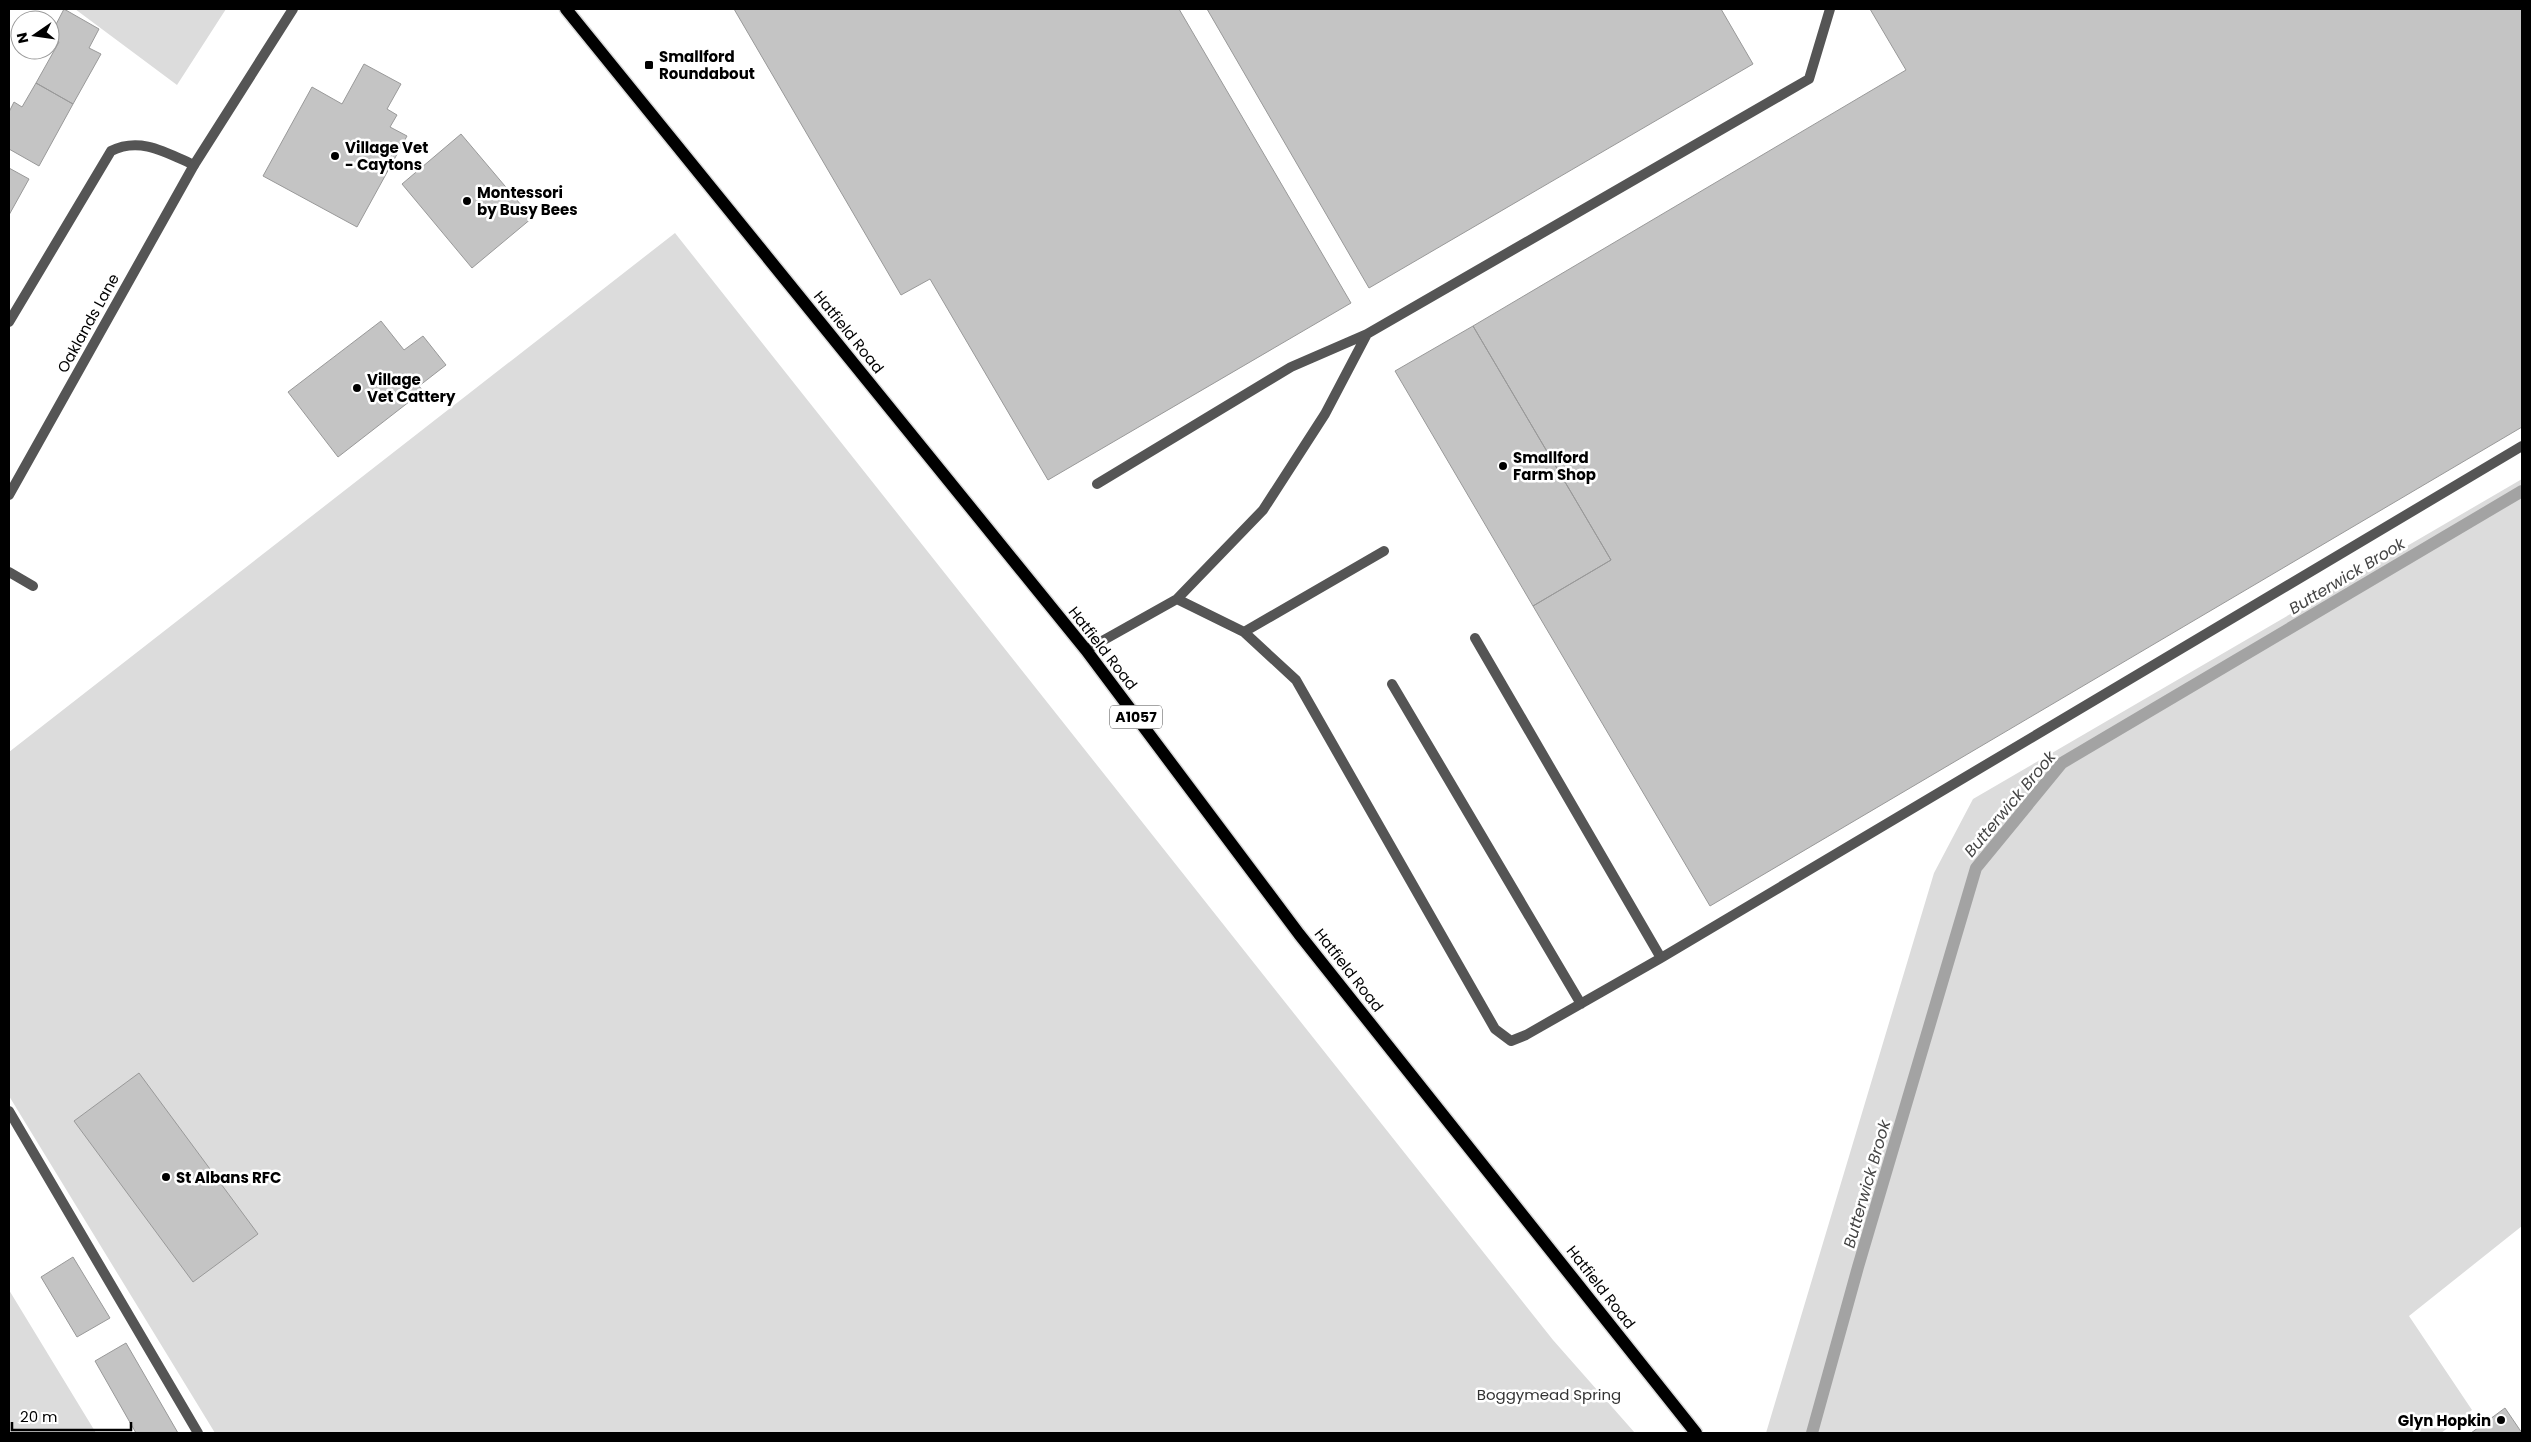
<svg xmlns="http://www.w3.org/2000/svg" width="2531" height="1442" font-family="Poppins,sans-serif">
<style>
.green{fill:#dcdcdc}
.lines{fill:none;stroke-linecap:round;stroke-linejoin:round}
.stream{stroke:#a3a3a3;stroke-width:12}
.building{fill:#c4c4c4;stroke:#999}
.primary-casing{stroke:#dbdbdb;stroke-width:15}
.service{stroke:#555;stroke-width:10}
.minor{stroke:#555;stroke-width:10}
.tertiary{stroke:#555;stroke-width:10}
.primary{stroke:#000;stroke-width:12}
.poi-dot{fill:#000;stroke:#fff;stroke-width:2}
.labels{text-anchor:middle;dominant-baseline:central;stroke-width:5;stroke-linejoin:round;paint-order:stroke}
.shield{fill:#fff;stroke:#4c4c4c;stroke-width:1}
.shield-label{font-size:14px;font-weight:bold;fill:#000}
.poi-label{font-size:15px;font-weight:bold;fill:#000;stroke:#fff;text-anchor:start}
.street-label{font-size:15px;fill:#000;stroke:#fff}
.park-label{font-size:15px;fill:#333;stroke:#fff}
.water-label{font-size:16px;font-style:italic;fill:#444;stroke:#fff}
</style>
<rect width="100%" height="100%" fill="#fff"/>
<path class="green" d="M75,9h151l-49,76z
M675,233l878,1107 82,93h-1420l-206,-337v-344z
M2522,479v747l-113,90 63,94 -31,23h-675l168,-560 39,-74z
M9,1290l87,143h-87z"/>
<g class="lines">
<path class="stream" d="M1812,1433l46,-166 118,-399 86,-105 460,-272"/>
</g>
<path class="building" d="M64,9l35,20 -10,19 12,6 -28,50 -37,-21 23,-41 -9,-6z
M734,9h445l172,294 -303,177 -118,-201 -29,16z
M1207,9h514l32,55 -384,224z
M1870,9h652v418l-812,479 -177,-300 78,-46 -138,-234 433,-256z
M364,64l37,20 -14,25 10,6 -7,12 17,9 -50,91 -94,-51 49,-89 30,17z
M36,83l37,21 -34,62 -30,-17v-37l5,-10 8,5z
M461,134l71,84 -60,50 -70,-84z
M9,168l20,11 -20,36z
M381,321l23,29 19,-14 23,29 -27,21 4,5 -85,66 -50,-65z
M1473,326l138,234 -78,46 -138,-235z
M139,1073l119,161 -65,48 -119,-161z
M73,1257l37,61 -33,19 -36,-60z
M126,1343l52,90h-42l-41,-72z
M2505,1408l17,25h-51z"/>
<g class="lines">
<g class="primary-casing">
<path id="primary" d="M566,9l520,641 213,284 397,499"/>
</g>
<path class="service" d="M1097,484l194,-117 76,-33
M9,572l24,14
M1177,599l67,33 52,48 199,349 16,12 15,-6 135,-77 861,-512
M1244,632l140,-81
M1475,638l186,320
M1086,650l91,-51 86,-89 62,-96 42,-80 442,-255 21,-70
M1392,684l189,320
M9,1111l189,322"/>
<path class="minor" d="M9,322l102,-171c29,-15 56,2 83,14"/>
<path class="tertiary" d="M9,495l185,-330 99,-156"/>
<use href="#primary" class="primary"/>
</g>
<g class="poi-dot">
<rect x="644" y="60" width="10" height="10" rx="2.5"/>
<circle cx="335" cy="156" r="5"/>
<circle cx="467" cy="201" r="5"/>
<circle cx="357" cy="388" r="5"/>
<circle cx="1503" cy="466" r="5"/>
<circle cx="166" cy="1177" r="5"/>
<circle cx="2501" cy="1420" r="5"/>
</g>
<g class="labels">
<rect class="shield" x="1110" y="705.5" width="52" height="23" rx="4"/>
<g class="shield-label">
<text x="1136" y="717">A1057</text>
</g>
<g class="poi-label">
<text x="659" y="56">Smallford<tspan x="659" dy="17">Roundabout</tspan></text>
<text x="345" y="147">Village Vet<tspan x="345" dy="17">- Caytons</tspan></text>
<text x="477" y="192">Montessori<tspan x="477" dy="17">by Busy Bees</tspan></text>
<text x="367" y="379">Village<tspan x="367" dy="17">Vet Cattery</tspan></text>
<text x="1513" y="457">Smallford<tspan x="1513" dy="17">Farm Shop</tspan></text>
<text x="176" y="1177">St Albans RFC</text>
<text x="2491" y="1420" text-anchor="end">Glyn Hopkin</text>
</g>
<g class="street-label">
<text transform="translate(88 323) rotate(-61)">Oaklands Lane</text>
<text transform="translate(849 332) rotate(51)">Hatfield Road</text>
<text transform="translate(1103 648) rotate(52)">Hatfield Road</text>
<text transform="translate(1349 970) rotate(52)">Hatfield Road</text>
<text transform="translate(1601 1287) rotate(52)">Hatfield Road</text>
</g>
<g class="park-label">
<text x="1549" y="1394">Boggymead Spring</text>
</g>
<g class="water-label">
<text transform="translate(2347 576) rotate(-31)">Butterwick Brook</text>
<text transform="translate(2010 804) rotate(-50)">Butterwick Brook</text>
<text transform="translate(1867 1184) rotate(-74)">Butterwick Brook</text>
</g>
</g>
<rect width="2531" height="1442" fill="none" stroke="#000000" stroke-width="20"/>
<g transform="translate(35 35) rotate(257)"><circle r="24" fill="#ffffff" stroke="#999999"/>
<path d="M0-4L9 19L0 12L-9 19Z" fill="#000000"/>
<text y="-8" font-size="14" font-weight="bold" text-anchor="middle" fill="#000000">N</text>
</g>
<path d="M12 1422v8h119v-8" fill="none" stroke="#000000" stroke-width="2.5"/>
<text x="20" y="1422" font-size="15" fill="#000000" stroke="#ffffff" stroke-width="4" paint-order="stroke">20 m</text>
</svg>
